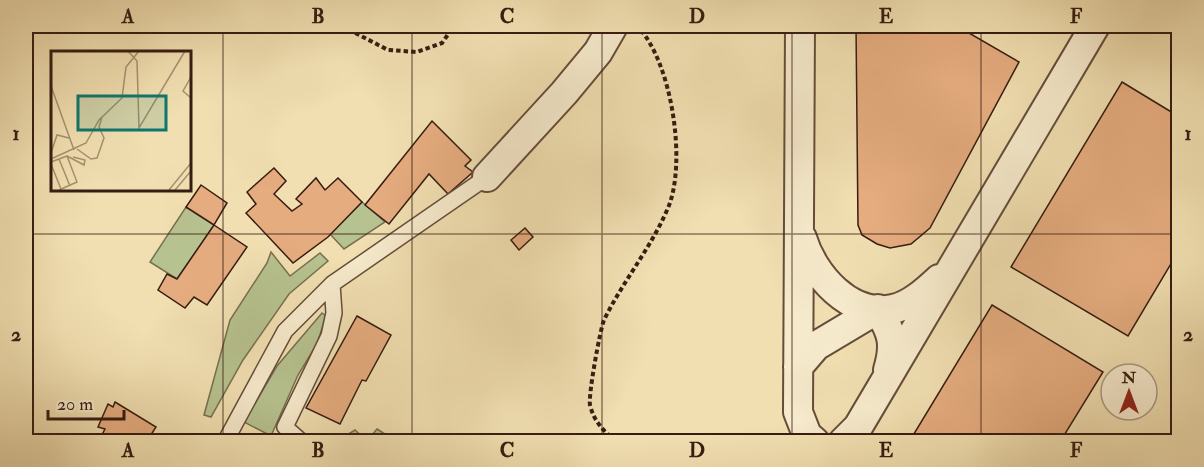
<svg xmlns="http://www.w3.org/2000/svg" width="1204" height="467" font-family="'IM FELL Double Pica',serif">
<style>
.green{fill:#b6c28f;stroke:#766f50;stroke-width:1.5}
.building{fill:#e5ac7f;stroke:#361c12;stroke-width:1.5}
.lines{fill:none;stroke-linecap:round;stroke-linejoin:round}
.service-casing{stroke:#654d3a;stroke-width:18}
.minor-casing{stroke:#654d3a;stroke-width:32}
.path{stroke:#361c12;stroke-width:4;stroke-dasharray:4.5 3;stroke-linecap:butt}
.service{stroke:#f6eacc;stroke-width:15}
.minor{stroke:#f6eacc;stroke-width:28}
.grid{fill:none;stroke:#361c12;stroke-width:1.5;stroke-opacity:0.55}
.inset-road{fill:none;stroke:#a69171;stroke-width:1.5}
.view{fill:#0f766e;fill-opacity:0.15;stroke:#0f766e;stroke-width:3}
.inset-edge{fill:none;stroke:#361c12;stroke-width:3}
.neatline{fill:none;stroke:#361c12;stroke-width:2}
.grid-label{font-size:20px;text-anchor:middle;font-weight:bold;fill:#361c12}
</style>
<rect width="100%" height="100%" fill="#f1dfb1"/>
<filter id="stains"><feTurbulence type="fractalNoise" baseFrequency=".00333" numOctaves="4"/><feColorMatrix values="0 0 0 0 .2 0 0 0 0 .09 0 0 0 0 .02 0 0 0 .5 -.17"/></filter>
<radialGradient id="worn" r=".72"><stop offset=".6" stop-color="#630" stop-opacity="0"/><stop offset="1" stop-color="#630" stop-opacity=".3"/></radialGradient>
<path class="green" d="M362,202l23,20 -41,27 -14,-15z
M186,207l28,18 -37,54 -27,-17z
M271,252l19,24 30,-23 8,8 -39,33 -46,66 -32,57 -7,-2 26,-95 37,-57z
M322,313l4,3 -9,28 -19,31 -27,61 -27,-14 33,-56z
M377,429l19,12h-59l18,-11 12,11z"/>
<path class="building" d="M856,26h101l62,36 -89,166 -19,16 -21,4 -13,-4 -15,-9 -4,-10z
M1122,82l56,34v136l-50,84 -117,-69z
M432,121l39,39 -6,6 8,6 -25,22 -19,-20 -40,50 -24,-19z
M274,168l12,13 -12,13 18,17 10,-7 -6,-5 20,-21 9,12 13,-12 24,24 -34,35 -35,26 -47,-50 10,-9 -9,-12z
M201,185l26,18 -13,22 -28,-18z
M214,225l33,22 -40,58 -13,-8 -9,11 -27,-18 9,-16 10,5z
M525,228l8,9 -14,13 -8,-10z
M992,305l111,67 -43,70h-151z
M357,316l34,19 -25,46 -4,-1 -22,44 -34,-16z
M115,402l41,25 -9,14 -7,-3 -2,4h-40l7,-13 -7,-2 10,-23 5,3z
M64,434l12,8h-17z"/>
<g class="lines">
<g class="service-casing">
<path id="service" d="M225,442l60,-111 47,-47 155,-107
M302,442l-17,-15 44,-91 5,-23 -2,-29"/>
</g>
<g class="minor-casing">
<path id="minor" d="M800,26l-2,386 9,23 8,7
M487,177l77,-84 34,-41 15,-26
M802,238c11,37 48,80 91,71 18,-4 33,-18 46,-30
M798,367l18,-21 62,-37c14,24 18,34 10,61
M843,442l15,-15 237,-401"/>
</g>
<path class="path" d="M342,26l46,24 29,2 25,-9 12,-17
M616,442c-12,-11 -22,-20 -26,-37 -2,-9 10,-75 14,-85 19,-39 47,-72 64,-112 19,-45 4,-144 -29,-180"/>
<use href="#service" class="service"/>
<use href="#minor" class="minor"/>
</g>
<path class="grid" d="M223,26v416M412,26v416M602,26v416M792,26v416M981,26v416M26,234h1152"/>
<g transform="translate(51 51)">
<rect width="140" height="140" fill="#f1dfb1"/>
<path class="inset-road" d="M77,0l9,10 2,67 46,-77M140,26l-8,14 8,7M0,35l23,64M26,98l14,10 6,-1 7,-20 -5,-11 3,-10M0,102l6,-18 12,3M16,105l17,9 1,-5 -12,-3M0,108l35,-16 13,-23 23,-22 4,-31 13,-16M8,108l11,27M0,111l16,-6 10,26 -18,8M0,113l10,25M118,139l22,-27M124,139l16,-19"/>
<path class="view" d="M27,45h88v34h-88z"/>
<rect width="140" height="140" class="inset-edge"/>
</g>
<rect width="1204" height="467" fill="none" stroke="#f1dfb1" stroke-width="66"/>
<g transform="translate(1129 392)"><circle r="28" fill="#f6eacc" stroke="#a99882" stroke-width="1.5"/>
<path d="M0-4.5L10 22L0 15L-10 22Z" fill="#8f2418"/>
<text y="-9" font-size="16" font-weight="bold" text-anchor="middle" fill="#361c12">N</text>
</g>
<path d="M48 410v9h76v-9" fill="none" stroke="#361c12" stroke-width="3"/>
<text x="57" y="410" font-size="18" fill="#361c12" stroke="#f6eacc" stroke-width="4.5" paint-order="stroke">20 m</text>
<rect x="33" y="33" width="1138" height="401" class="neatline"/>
<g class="grid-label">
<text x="128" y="23">A</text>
<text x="318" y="23">B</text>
<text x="507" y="23">C</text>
<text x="697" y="23">D</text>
<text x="886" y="23">E</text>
<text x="1076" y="23">F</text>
<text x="16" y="140">1</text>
<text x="1188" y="140">1</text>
<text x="16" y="341">2</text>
<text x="1188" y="341">2</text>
<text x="128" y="457">A</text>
<text x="318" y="457">B</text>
<text x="507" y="457">C</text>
<text x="697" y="457">D</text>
<text x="886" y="457">E</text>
<text x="1076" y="457">F</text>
</g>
<rect width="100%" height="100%" filter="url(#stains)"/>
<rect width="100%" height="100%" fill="url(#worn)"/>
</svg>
